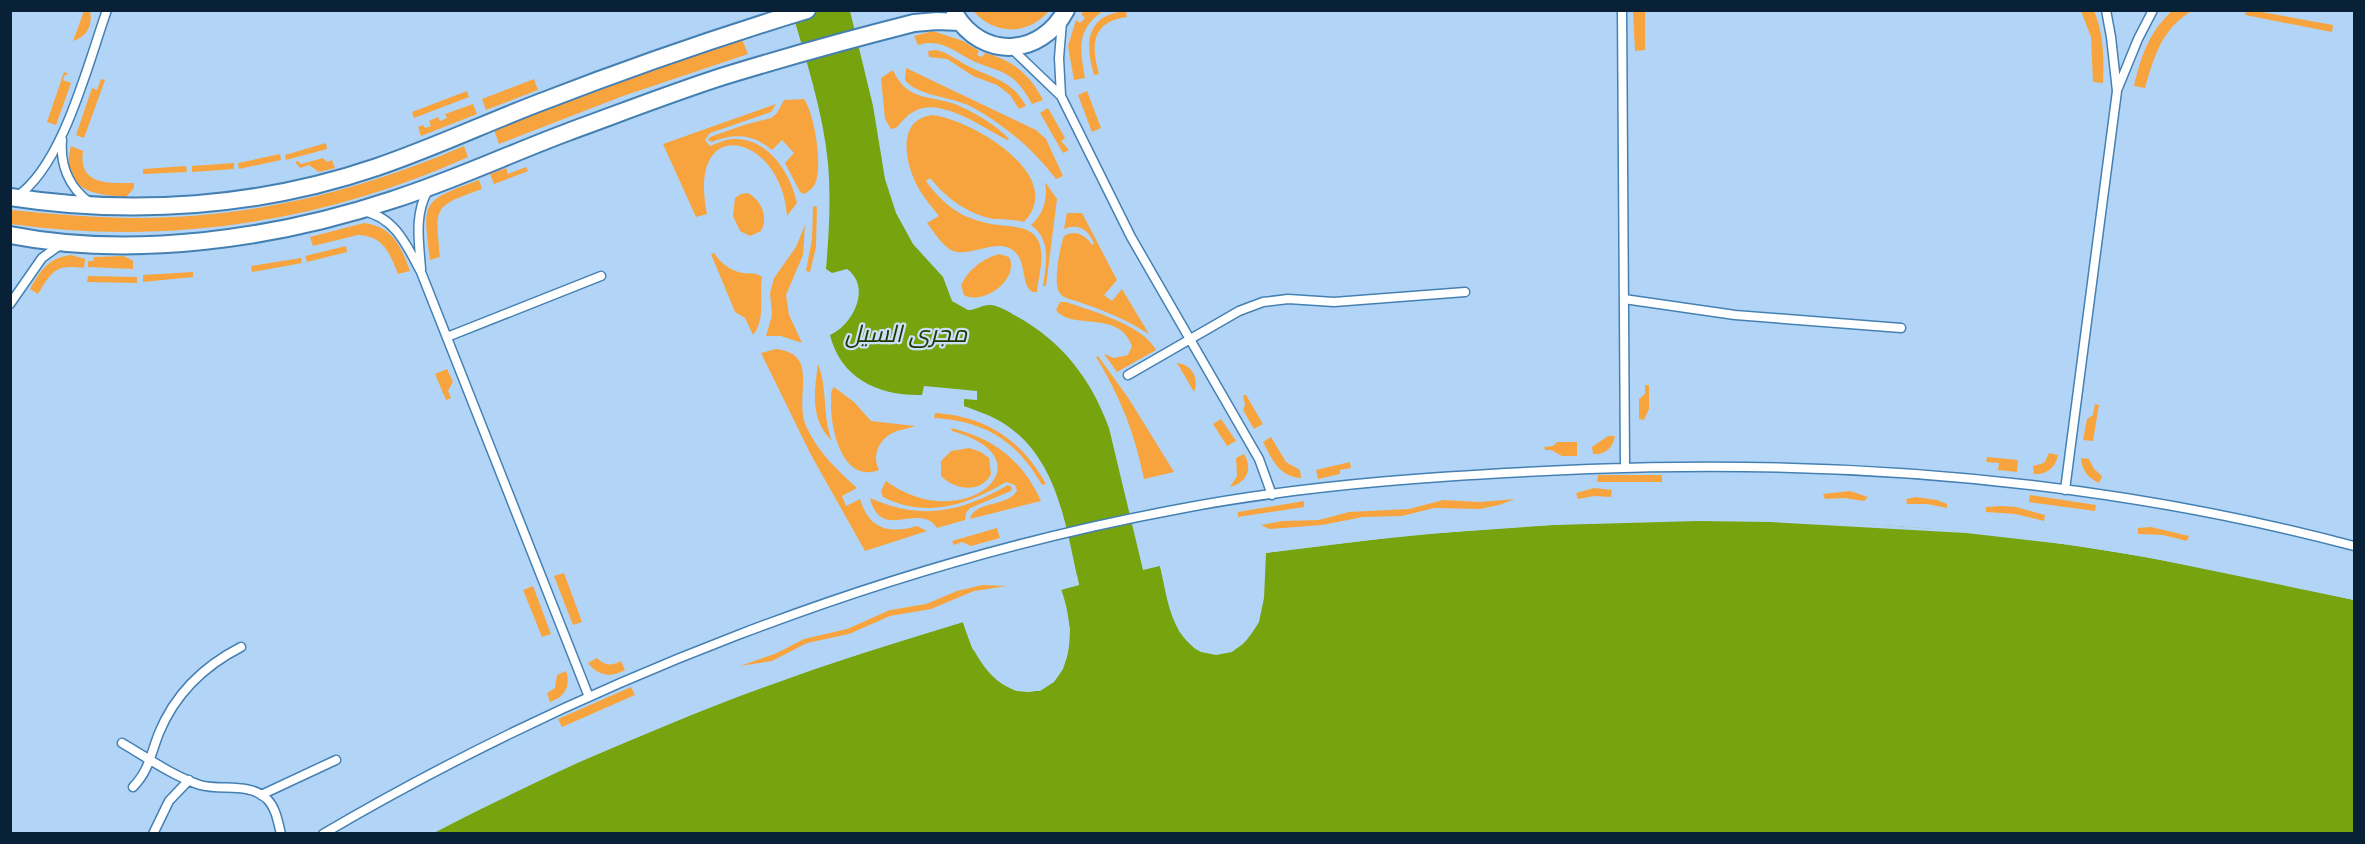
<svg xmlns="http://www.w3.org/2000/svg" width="2365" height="844" font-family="Mulish,Cairo,sans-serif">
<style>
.green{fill:#f7a43e}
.water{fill:#76a30e}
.pier{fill:#b2d5f7}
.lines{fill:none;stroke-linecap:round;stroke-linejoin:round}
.service-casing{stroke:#4580b3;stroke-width:11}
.minor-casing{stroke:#4580b3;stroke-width:20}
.service{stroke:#fff;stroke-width:8}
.minor{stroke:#fff;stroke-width:16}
.labels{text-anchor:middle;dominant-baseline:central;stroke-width:4.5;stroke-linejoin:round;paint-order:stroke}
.water-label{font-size:24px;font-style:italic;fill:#233400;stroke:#c9e1f8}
</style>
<rect width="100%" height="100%" fill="#b2d5f7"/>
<path class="green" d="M84,11h6c3,14 -3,26 -17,30z
M973,11h76c-22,25 -54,24 -76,0z
M1084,11h19c-27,19 -23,38 -18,67l-11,2 -6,-34 8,-26 4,3 5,-5 -4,-4z
M1126,11l1,6c-36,5 -36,29 -28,57l-5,1c-9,-31 -9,-60 32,-64z
M1633,11h12v39l-10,1z
M2081,11h13c10,24 10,46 9,72l-10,-1 -2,-45z
M2172,11h20c-30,17 -38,46 -47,77l-11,-2c7,-30 15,-54 38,-75z
M2246,11h10l77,14 -1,7 -87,-17z
M933,31l30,10 16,10 -2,4 5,2 3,-4c27,7 45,21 58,47l-11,4c-5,-9 -11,-19 -20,-26 -10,-8 -23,-10 -34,-15 -22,-9 -35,-26 -60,-18l-4,-9z
M742,39l6,15 -125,42 -124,48 -5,-14 124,-47z
M936,50c13,3 22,11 34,17 23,11 43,14 56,39l-7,3 -9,-14 -13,-10 -24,-9 -26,-17 -18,-2 -1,-6z
M906,68l130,62 10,9 17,37 -7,3c-23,-30 -50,-53 -84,-72 -18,-10 -56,-11 -67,-27z
M893,70c14,31 35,25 62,34 19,8 40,20 54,35l-2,1c-23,-12 -65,-42 -90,-30 -10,4 -14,11 -21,18l-5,1 -6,-10 -4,-41z
M64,72l5,2 -4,1 -2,5 8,3 -15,42 -9,-3z
M101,79l4,1 -21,58 -8,-3 16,-47 5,2z
M534,79l4,11 -52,20 -4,-11z
M467,91l2,6 -55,21 -2,-6z
M1087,91l14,37 -9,4 -14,-37z
M804,99c11,16 19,68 11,85 -3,5 -6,7 -11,10l-4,-2 -15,-29 9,-10 -12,-13 -10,10c-19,-16 -38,-17 -60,-8l-4,-2 2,-3 34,-12 27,-7 6,-5 7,-13z
M473,104l4,10 -56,22 -3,-9 5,-2 2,3 6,-2 -2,-5 9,-4 2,4 7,-3 -2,-4z
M776,104l-5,8 -61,21 -5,7 5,6c9,-3 18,-8 27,-7 33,1 54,36 60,64l-10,13c-5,-82 -101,-105 -80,-2l-11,3 -33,-73z
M1048,108l17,30 -4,3 8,9 -6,3 -23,-40z
M933,115c39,5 135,61 91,107 -10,-3 -20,-2 -30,-3 -26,-5 -47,-20 -64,-41l-4,3c10,14 22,26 37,34 11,5 24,9 36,10 18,2 40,2 42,26 2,13 -3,28 -4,41h-5l-4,-4c-5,-10 -4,-22 -9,-31 -15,-25 -46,1 -66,-6 -11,-5 -19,-19 -26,-28l12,-7c-7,-9 -14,-17 -20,-27 -14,-24 -24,-70 14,-74z
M326,143l1,6 -41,11 -1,-5z
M71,146l12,5c-5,35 26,32 51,32v5l-8,9c-33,-2 -67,-7 -55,-51z
M464,146l4,11c-144,65 -301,89 -457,67v-14c42,4 84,8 127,8 113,0 222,-27 326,-72z
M280,154l1,6 -42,9 -1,-6z
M323,158l4,4 5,-2 3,8 -16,4 -10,-7 -9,3 -5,-6 3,-1 3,3z
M234,163v6l-42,3v-6z
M186,166l1,6 -44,2v-5z
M526,167l2,4 -34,13 -4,-10 16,-6 2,6z
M479,180l3,9c-49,18 -47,16 -42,68l-10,3c-8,-60 -8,-59 49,-80z
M1045,182l12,17 -11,87h-3c3,-22 9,-46 -12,-61 13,-12 17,-26 14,-43z
M748,193c13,7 21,24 13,38l-11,5 -10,-5 -7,-15 2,-18 6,-4z
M813,206l4,1 -1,40 -6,25 -4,-1 6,-32z
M1067,213h15l35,67 -13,15 8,6 10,-12 27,45c-24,-15 -46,-24 -73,-33 -7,-2 -13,-3 -17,-9 -6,-10 1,-45 5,-56 11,-7 22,-1 28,9l2,-1c-5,-14 -15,-21 -30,-15z
M364,223c29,4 37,23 46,48l-12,3c-8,-20 -14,-38 -40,-39l-45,11 -3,-9z
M805,225l-2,30 -17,40 3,20 13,28 -21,-7h-15l6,-21 -2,-22 4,-15 22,-31z
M346,246l1,6 -40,10 -2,-6z
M714,253c7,10 16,18 29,20 8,1 13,-1 19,4 -3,19 4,42 -9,58l-8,-17 -10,-6 -24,-58z
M999,254l10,3c11,22 -25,49 -45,38l-3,-10c8,-16 21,-26 38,-31z
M71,255l14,4 -1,9c-29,-4 -32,3 -46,26l-8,-5c10,-18 18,-31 41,-34z
M124,256l9,5v8l-45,-2v-6h5l1,-4z
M301,258l1,5 -50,9 -1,-6z
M193,272v5l-50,5v-7z
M88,276l49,1v6l-50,-1z
M1060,302h6c26,9 77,23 90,48l-39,22 -13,-18 10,4 14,-3 4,-9c-13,-37 -61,-15 -76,-36z
M776,349c46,5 16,49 31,79 11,24 31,43 50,60l-15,8 4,10 14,-7c9,31 30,35 57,27l10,5 -62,20 -54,-96 -50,-102z
M1098,356l31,43 45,73 -30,7c-9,-45 -24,-83 -48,-122z
M1177,363c16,2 22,15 17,29z
M818,364c10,25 4,52 14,77 -22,-21 -18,-49 -14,-77z
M447,369l6,13 -5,9 3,7 -5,2 -11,-26z
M1645,385h4v24l-5,11 -5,-1v-20l6,-5z
M834,387l20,15 17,19 44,5c-4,2 -11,3 -18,5 -17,6 -26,23 -18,39 -36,14 -48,-39 -48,-65 1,-7 -2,-13 3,-18z
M1243,395h3l17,29 -9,5 -11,-19 2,-5z
M2095,404l4,1 -6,36 -10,-1 4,-21 6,-4z
M935,413c50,3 87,27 111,71l-4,1c-25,-44 -57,-64 -108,-67z
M1221,419l15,22 -9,5 -14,-22z
M951,428c43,10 72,33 90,73l-71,18c5,-19 36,-11 47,-28l-2,-6 -9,-3c-39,23 -79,37 -123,15l-2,-6 5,-10c76,57 169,-21 66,-50z
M1608,436h7c-2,12 -10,19 -22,18l-1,-7z
M1271,437l15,25 14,8 1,8c-22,-1 -29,-19 -38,-36z
M1557,442h20v14h-15l-11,-6h-6l-1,-3 9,-1z
M969,448l12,4 8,6 2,16c-10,20 -36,16 -50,2v-15l10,-10z
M2049,453l9,2c-2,12 -11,20 -24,19l-1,-8 11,-3z
M1244,454c9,14 3,29 -14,33l7,-11 -1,-18z
M1987,457l31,3 -1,12 -19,-2 1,-7 -13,-1z
M2081,458l8,1 5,10 8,7 -3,7c-11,-5 -17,-12 -18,-25z
M1350,462l1,6 -11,2v4l-22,5 -2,-9z
M1598,475h64v7h-65z
M1008,485l4,2 -1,4 -41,17 -4,5 -1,7 -28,8c-18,-27 -56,15 -67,-30 52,23 91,14 138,-13z
M1594,488l18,2 -1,7 -17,-1 -16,3 -2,-6z
M1850,491l18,6 -4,4 -20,-3 -19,1 -2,-5z
M2030,495l66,10 -1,6 -66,-9z
M1916,497l21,3 10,4v4l-20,-4h-20l-1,-5z
M1515,499l-16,6 -19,4 -46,-1 -32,8 -39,1 -41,8 -53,4 -8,-4 22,-4 36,-1 30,-8 60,-3 34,-9 37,2z
M1304,501v6l-66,10v-5z
M2001,506l15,1 29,8 -1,6 -29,-7 -29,-2v-5z
M2151,527l38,9 -2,5 -24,-6 -25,-1v-6z
M997,528l3,10 -29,8 -9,-4 -8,3 -2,-4z
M564,573l18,49 -9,3 -19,-49z
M982,585l25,1 -33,5 -43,18 -41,7 -41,18 -42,9 -35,18 -32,5 37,-13 27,-14 43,-10 43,-19 36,-6 31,-13z
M533,586l18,48 -9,3 -19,-47z
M597,658c8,8 15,8 24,3l4,9c-14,8 -27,6 -37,-7z
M566,671c5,15 -1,26 -16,31l-3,-9 8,-5 2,-13z
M631,687l4,8 -73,32 -4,-8z"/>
<path class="water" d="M792,11h58l23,95 12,73 11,34 17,31 30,33 9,24 16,9c8,0 16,-6 22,-5 8,0 19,7 26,11 46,25 75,63 93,112l34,142 17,-4c5,21 8,48 20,66 9,14 18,20 33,21 52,4 51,-65 52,-100 249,-34 504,-46 754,-15 113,14 225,37 335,62v233l-1922,1c170,-90 347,-158 531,-212 34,115 137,77 98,-33l18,-4c-14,-62 -22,-135 -85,-167 -10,-5 -20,-8 -30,-12v-7l13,1v-9l-53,-5 -2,9c-43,1 -81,-16 -92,-60 23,-10 42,-48 17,-66l-15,4 -6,-4c3,-35 5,-70 2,-106 -5,-52 -22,-102 -36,-152z"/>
<path class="pier" d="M1698,518l144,4 175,13 206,34 131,28v3l-208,-43 -75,-12 -105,-12 -196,-11 -72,-1 -144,4 -143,10 -145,18 -2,45 -5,24 -7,11 -14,14 -6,5 -16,3 -15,-3 -7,-4 -15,-17 -8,-21 -11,-44h3l11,43 8,20 14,17 20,6 21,-7 13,-14 6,-10 5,-23 1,-45 3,-3 145,-18 72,-6 72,-4z
M1077,575l2,10 -18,5 9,39 -3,27 -4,13 -9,13 -14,9h-24l-19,-11 -25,-32 -9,-26 -158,49 -78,29 -153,64 -145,70 16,-11 128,-62 76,-33 155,-59 158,-50 4,2 9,25 7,11 17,20 18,11h22l18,-14 7,-19 3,-26 -9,-41 17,-5 -1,-7z"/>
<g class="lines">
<g class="service-casing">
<path id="service" d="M1622,10l3,457
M1010,47l51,49 70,141 128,222 13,36
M2118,88l20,-49 15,-29
M1061,96l-2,-38 3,-36
M62,140c-2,25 7,47 27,62
M16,197c47,-31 72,-134 91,-187
M363,211c32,6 44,35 58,61l168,425
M421,269c-2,-28 -7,-54 7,-79
M1624,299l111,16 166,13
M10,304l32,-46 18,-13
M447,337l154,-61
M1128,375l111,-64 24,-9 25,-3 46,3 131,-10
M2065,490l52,-399 -6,-54 -5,-27
M122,743c24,14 51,33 78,42 22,6 49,-3 67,14 9,9 11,23 14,35
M133,787c16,-16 18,-34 26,-54 16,-39 45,-67 82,-86
M261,795l75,-35
M153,834l16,-33 20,-21
M323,834c257,-151 563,-271 856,-325 135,-26 273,-34 410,-40 257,-10 516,11 765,77"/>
</g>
<g class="minor-casing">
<path id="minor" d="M955,14c27,46 86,43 111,-4
M10,197c123,19 250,10 367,-30 56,-19 109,-44 164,-65 88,-34 177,-65 266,-92
M10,235c122,24 265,4 382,-35 60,-19 117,-46 176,-68 52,-19 103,-39 156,-56 62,-19 127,-37 190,-53l23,-2 23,1"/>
</g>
<use href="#service" class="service"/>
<use href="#minor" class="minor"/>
</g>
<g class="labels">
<g class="water-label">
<text x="906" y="333">مجرى السيل</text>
</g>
</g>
<rect width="2365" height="844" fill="none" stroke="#082136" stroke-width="24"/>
</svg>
